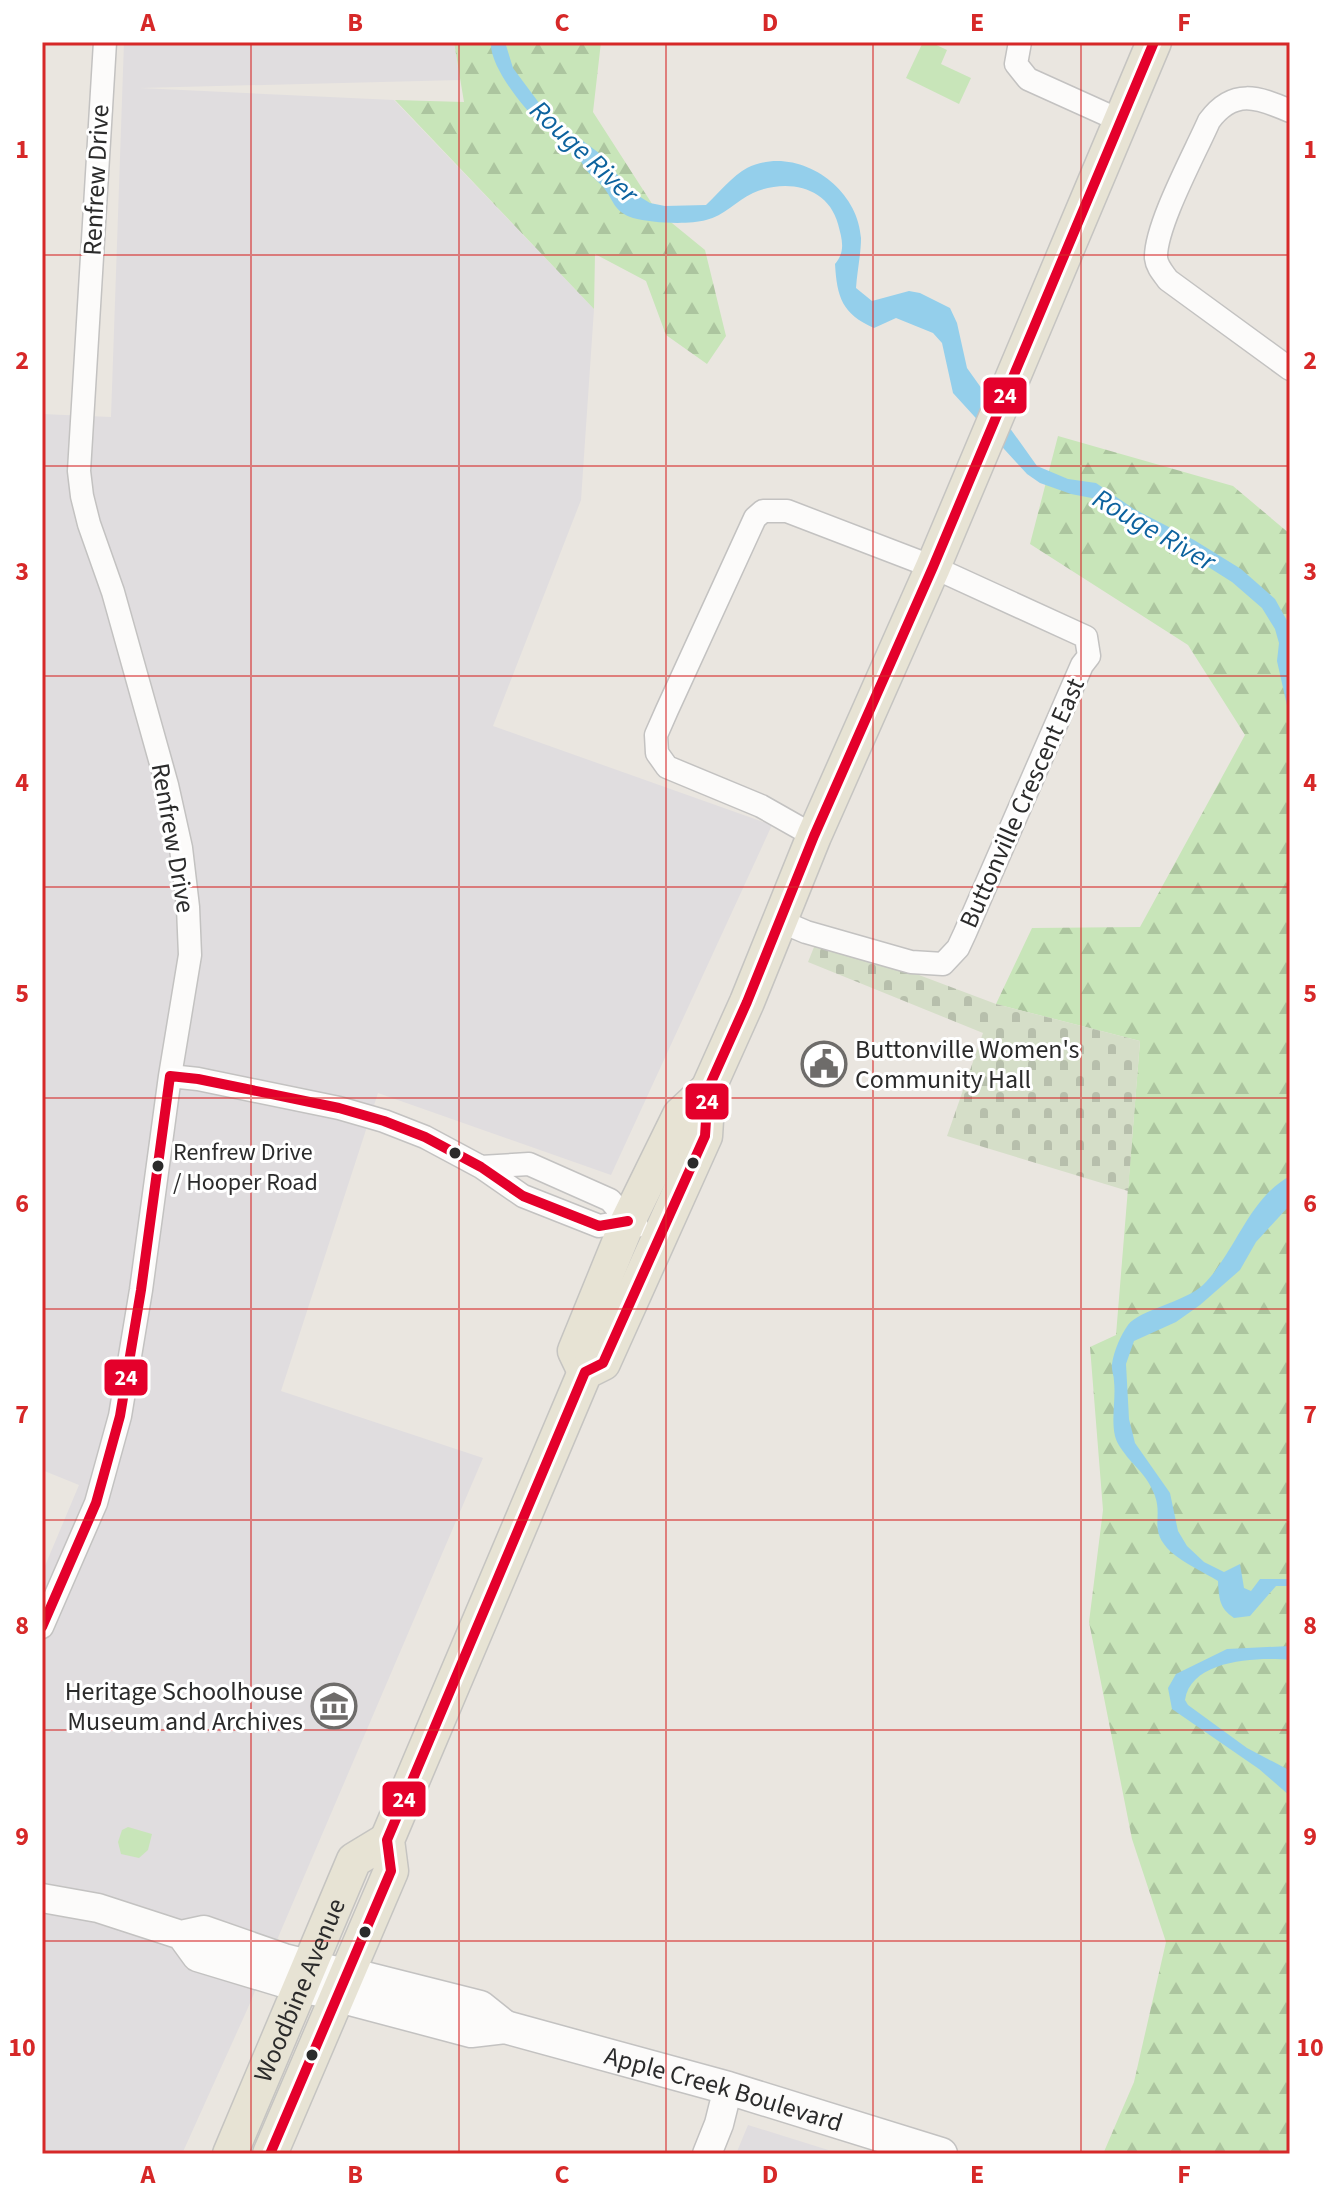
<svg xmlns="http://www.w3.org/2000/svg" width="1332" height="2196" font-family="'Source Sans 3',sans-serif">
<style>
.industrial{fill:#e0dddf}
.forest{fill:url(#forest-firs)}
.cemetery{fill:url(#cemetery-stones)}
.park{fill:#c8e5b9}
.water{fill:#94cfeb}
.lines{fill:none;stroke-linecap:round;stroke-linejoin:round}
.minor-casing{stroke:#c3c2c1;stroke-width:25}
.tertiary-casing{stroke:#c3c2c1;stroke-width:31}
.secondary-casing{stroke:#c3c2c1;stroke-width:35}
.primary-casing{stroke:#c5c4c1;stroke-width:37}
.minor{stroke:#fcfbfa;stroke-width:22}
.tertiary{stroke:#fcfbfa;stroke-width:28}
.secondary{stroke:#fcfbfa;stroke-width:32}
.primary{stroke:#e7e3d4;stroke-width:34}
.bus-1-casing{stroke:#fff;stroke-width:16}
.bus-1{stroke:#e4002b;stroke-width:10}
.grid{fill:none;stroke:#d62828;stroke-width:2;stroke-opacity:0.55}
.bus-dot{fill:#2b2b2b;stroke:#fff;stroke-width:3}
.labels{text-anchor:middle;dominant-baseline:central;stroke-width:6;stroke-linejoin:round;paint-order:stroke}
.bus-label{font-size:24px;fill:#2b2b2b;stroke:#fff;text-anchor:start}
.street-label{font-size:26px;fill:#2b2b2b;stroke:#fff}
.poi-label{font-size:26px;fill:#2b2b2b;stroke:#fff;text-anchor:start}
.water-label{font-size:28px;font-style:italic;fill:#0c629e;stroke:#fff}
.line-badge{stroke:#fff;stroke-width:3}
.badge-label{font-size:22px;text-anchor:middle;font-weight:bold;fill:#fff}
.neatline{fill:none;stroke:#d62828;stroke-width:3}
.grid-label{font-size:26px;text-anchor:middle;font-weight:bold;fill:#d62828}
</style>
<defs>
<pattern id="forest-firs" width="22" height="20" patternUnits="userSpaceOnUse" patternTransform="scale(2)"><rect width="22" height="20" fill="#c8e5b9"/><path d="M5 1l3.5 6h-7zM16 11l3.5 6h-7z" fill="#acc59f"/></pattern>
<pattern id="cemetery-stones" width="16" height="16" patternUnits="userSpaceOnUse" patternTransform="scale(2)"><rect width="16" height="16" fill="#d5dec8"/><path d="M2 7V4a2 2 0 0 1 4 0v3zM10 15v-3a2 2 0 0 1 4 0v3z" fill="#b7bfac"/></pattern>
</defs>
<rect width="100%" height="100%" fill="#eae6e0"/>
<path class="industrial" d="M124,42h330l6,38 -320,8 254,12 200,209 -13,191 -88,226 279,99 -161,350 -233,-82 -97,298 202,67 -236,552 -65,144h-140v-581l37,-88 -37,-15v-1056l69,3z
M748,2125l93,29h-105z"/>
<path class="forest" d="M454,42h147l-8,70 63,98 49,40 21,86 -19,28 -41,-29 -20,-54 -51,-27 -1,55 -199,-209 69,2z
M1058,436l175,50 57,48v1620h-187l31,-72 32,-140 -34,-103 -43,-217 14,-112 -13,-163 26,-12 24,-294 -144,-37 36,-76 108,-1 105,-192 -57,-90 -158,-101z"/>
<path class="cemetery" d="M818,937l178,67 144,37 -12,150 -181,-55 36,-103 -175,-71z"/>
<path class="park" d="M923,42h7l17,8 -6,14 30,14 -12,26 -53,-26z
M128,1827l24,7 -4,16 -9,8 -18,-4 -3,-12 4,-12z"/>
<path class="water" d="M491,42h14l8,26 35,47 51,38 33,39 18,11 15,3 41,-1c12,-11 27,-30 41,-37 49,-24 111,18 114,70 0,16 -4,34 -5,50l16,13 37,-10 11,2 30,15 7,15 10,45 70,98 31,13 28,4 38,26 60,31 47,29 34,30 15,27v93l-13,-58 2,-18 -4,-14 -13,-21 -30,-26 -130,-82 -31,-6 -31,-11 -13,-9 -74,-81 -11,-50 -9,-10 -37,-15 -22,10c-32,-14 -37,-31 -39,-64 11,-13 7,-25 3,-40 -10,-38 -52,-46 -85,-31 -17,8 -29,23 -47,27 -18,5 -55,3 -73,-2 -19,-6 -19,-17 -29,-30 -5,-6 -12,-11 -17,-17 -5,-7 -8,-14 -13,-21 -9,-11 -24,-16 -34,-26 -17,-17 -51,-58 -49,-82z
M1290,1176v29l-34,37 -16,28 -40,35 -24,17 -42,19 -8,23 3,55 6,24 35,50 8,38 9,15 17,16 20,10 16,-8 4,24 7,3 9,-12h30v7h-14l-26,30 -16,2c-15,-10 -15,-20 -16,-37 -15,-9 -34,-18 -47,-29 -23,-22 -8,-33 -16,-56 -9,-24 -22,-29 -35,-49 -2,-3 -4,-7 -5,-11 -4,-17 1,-37 -1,-55 0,-6 -3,-11 -2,-17 2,-14 9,-29 16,-39 11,-15 57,-23 75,-40 33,-33 45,-86 87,-109z
M1290,1646v14c-31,-3 -99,-1 -105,40l3,5 59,43 40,21 3,3v24l-31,-27 -87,-60 -4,-21 8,-14 51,-25z"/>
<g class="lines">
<g class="minor-casing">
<path id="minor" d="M1020,42l-4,22 12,15 93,42
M1290,111c-32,-14 -57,-23 -81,10 -14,32 -54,105 -53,137 1,9 7,15 12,22l122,89
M780,921l26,11 105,30 32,2 15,-16 7,-15 117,-268 7,-9 -3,-19 -153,-70 -146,-56h-24l-8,7 -88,192 -11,25 1,18 10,14 94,39 53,30
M170,1076l28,3 141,29 45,13 41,16 56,30 42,29 76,30 29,-5
M481,1167l48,-3 81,36 18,21 9,5
M42,1627l54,-124 24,-87 21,-126 29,-214 20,-121 -2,-48 -7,-59 -14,-63 -54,-193 -24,-68 -7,-28 -3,-25 26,-429"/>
</g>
<g class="tertiary-casing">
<path id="tertiary" d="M42,1898l56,10 83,27 23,-5 80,28 65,16
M181,1935l16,22 103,31 39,8
M707,2154l12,-30 9,-36"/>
</g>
<g class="secondary-casing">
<g id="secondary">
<path d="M349,1974l131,33 25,20"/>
<path id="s1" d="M339,1996l132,35 34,-4 223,61 213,66"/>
</g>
</g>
<g class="primary-casing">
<g id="primary">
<path d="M585,1372l-10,-21 53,-130 52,-106 28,-26"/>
<path id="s2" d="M230,2154l124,-294 33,-20"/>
<path d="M270,2154l121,-283 -4,-31 198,-468 18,-9 102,-227 3,-47 39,-87 67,-166 119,-269 221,-525"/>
</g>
</g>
<use href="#minor" class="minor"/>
<use href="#tertiary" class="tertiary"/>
<use href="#secondary" class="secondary"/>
<use href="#primary" class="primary"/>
<g class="bus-1-casing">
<path id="bus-1" d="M42,1627l54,-124 24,-87 21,-126 29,-214 28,3 141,29 45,13 41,16 56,30 42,29 76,30 29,-5
M270,2154l121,-283 -4,-31 198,-468 18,-9 102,-227 3,-47 39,-87 67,-166 119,-269 221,-525"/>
</g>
<use href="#bus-1" class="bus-1"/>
</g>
<path class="grid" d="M251,42v2112M459,42v2112M666,42v2112M873,42v2112M1081,42v2112M42,255h1248M42,466h1248M42,676h1248M42,887h1248M42,1098h1248M42,1309h1248M42,1520h1248M42,1730h1248M42,1941h1248"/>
<defs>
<g id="civic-ring" transform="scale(2.3)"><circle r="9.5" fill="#fff" stroke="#6e6c6a" stroke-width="1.5"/><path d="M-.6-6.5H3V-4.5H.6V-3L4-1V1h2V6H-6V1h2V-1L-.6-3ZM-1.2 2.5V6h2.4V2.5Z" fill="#6e6c6a"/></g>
<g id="museum-ring" transform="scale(2.3)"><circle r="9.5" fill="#fff" stroke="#6e6c6a" stroke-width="1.5"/><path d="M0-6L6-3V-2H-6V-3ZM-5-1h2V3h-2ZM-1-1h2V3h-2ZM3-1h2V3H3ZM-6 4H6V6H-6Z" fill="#6e6c6a"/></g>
</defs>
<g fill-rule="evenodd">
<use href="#civic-ring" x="824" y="1064"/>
<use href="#museum-ring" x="334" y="1706"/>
</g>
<g class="bus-dot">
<circle cx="455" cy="1153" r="7"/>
<circle cx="693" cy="1163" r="7"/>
<circle cx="158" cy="1166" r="7"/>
<circle cx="365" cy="1932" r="7"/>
<circle cx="312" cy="2055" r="7"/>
</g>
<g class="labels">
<g class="bus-label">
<text x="173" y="1152">Renfrew Drive<tspan x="173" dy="30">/ Hooper Road</tspan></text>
</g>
<g class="street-label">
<text transform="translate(96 180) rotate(-87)">Renfrew Drive</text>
<text transform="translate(1022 803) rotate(-66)">Buttonville Crescent East</text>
<text transform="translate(173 838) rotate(80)">Renfrew Drive</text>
<text stroke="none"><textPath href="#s2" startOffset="178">Woodbine Avenue</textPath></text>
<text stroke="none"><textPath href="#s1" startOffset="398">Apple Creek Boulevard</textPath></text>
</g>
<g class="poi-label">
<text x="855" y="1049">Buttonville Women's<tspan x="855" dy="30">Community Hall</tspan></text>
<text x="303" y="1691" text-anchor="end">Heritage Schoolhouse<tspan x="303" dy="30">Museum and Archives</tspan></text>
</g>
<g class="water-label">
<text transform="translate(584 152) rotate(43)">Rouge River</text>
<text transform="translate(1154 530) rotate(30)">Rouge River</text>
</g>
</g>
<g class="line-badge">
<rect x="982" y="376" width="46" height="39" rx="8" fill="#e4002b"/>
<rect x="684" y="1082" width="46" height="39" rx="8" fill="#e4002b"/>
<rect x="103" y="1358" width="46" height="39" rx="8" fill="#e4002b"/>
<rect x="381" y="1780" width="46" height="38" rx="8" fill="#e4002b"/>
</g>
<g class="badge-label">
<text x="1005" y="403">24</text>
<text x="707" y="1109">24</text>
<text x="126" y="1385">24</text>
<text x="404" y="1807">24</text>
</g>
<rect width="1332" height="2196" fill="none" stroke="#ffffff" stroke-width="88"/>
<rect x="44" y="44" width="1244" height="2108" class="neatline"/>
<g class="grid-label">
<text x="148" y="31">A</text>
<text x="355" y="31">B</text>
<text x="562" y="31">C</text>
<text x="770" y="31">D</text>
<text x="977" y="31">E</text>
<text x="1184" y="31">F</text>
<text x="22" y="158">1</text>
<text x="1310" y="158">1</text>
<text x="22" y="369">2</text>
<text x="1310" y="369">2</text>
<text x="22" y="580">3</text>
<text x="1310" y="580">3</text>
<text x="22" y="791">4</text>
<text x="1310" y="791">4</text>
<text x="22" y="1002">5</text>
<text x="1310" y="1002">5</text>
<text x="22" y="1212">6</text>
<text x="1310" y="1212">6</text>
<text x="22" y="1423">7</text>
<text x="1310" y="1423">7</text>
<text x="22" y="1634">8</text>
<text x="1310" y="1634">8</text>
<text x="22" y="1845">9</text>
<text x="1310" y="1845">9</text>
<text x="22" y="2056">10</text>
<text x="1310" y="2056">10</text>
<text x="148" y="2183">A</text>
<text x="355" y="2183">B</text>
<text x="562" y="2183">C</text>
<text x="770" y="2183">D</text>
<text x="977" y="2183">E</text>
<text x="1184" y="2183">F</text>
</g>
</svg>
